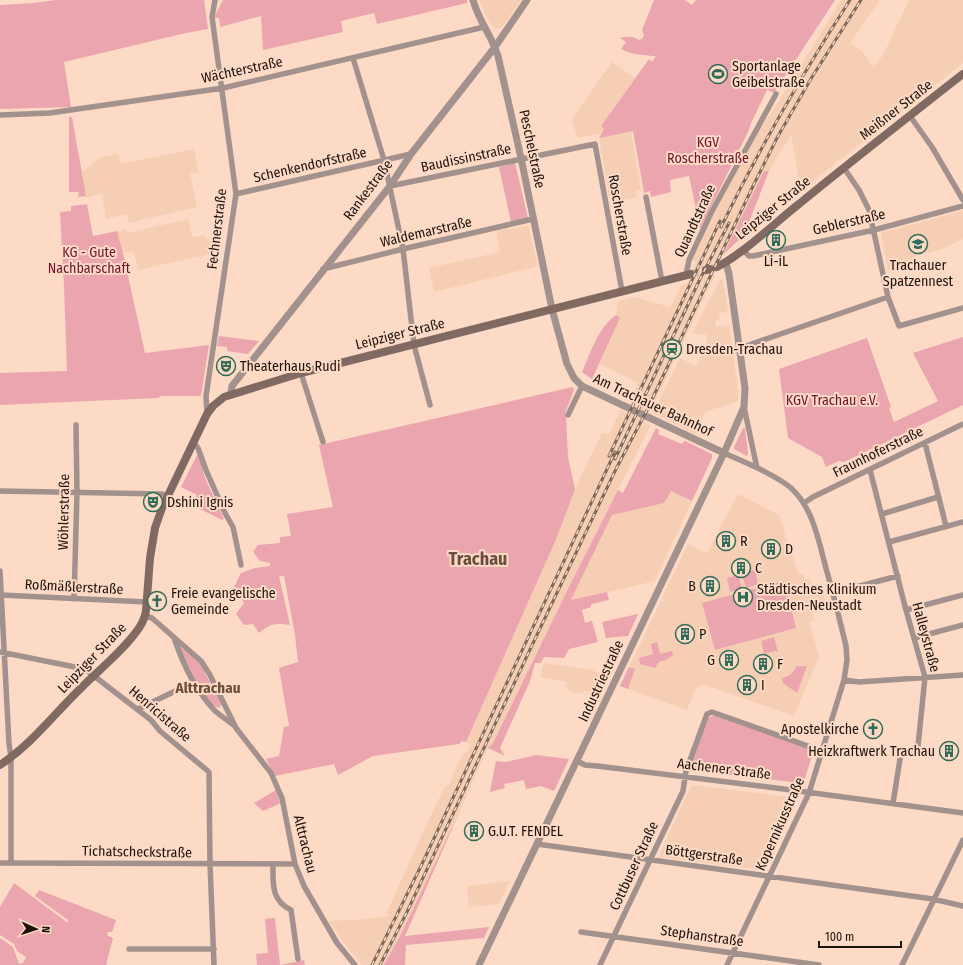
<svg xmlns="http://www.w3.org/2000/svg" width="963" height="965" font-family="'Fira Sans Condensed',sans-serif">
<style>
.built{fill:#f6ceb4}
.green{fill:#eba5af}
.lines{fill:none;stroke-linecap:round;stroke-linejoin:round}
.secondary-tunnel{stroke:#dbbca9;stroke-width:8;stroke-dasharray:8 4;stroke-linecap:butt}
.minor{stroke:#a2918d;stroke-width:5.5}
.tertiary{stroke:#a2918d;stroke-width:7}
.secondary{stroke:#826a64;stroke-width:8}
.tram{stroke:#7e695b;stroke-width:1}
.rail-casing{stroke:#7e695b;stroke-width:3}
.rail{stroke:#fcdac5;stroke-width:1.5;stroke-dasharray:4.5;stroke-linecap:butt}
.labels{text-anchor:middle;dominant-baseline:central;stroke-width:4;stroke-linejoin:round;paint-order:stroke}
.poi-label{font-size:14px;fill:#1e130b;stroke:#fcdac5;text-anchor:start}
.street-label{font-size:14px;fill:#1e130b;stroke:#fcdac5}
.park-label{font-size:14px;fill:#70142e;stroke:#fcdac5}
.neighbourhood-label{font-size:15px;font-weight:bold;fill:#6a4e3b;stroke:#fcdac5}
.district-label{font-size:18px;font-weight:bold;fill:#6a4e3b;stroke:#fcdac5}
</style>
<rect width="100%" height="100%" fill="#fcdac5"/>
<path class="built" d="M479,0h42l-18,26 -4,2h-4l-5,-4z
M841,0h39l-30,43 12,8 11,15 4,-3 6,-8 26,-55h54v63l-159,125 -5,-7 -8,-46 -22,36h-5l-48,99 -3,5h2l-60,126 -11,20 7,4 -83,164 -75,154 -5,5 -4,8 -25,57 -59,123 -16,29h-22l-20,-25 -13,-19 25,-1 35,-4v-2h-3l39,-86 20,-42 4,-1 14,-32h4l4,-8 -5,-3 91,-205 18,-48 27,-56 7,1 12,-24 5,3 9,-18 -1,-2 4,-10 -39,-19 21,-46 -4,-3 2,-14 16,-4 26,7 10,4 11,-22 6,-3 9,-20 -4,-4 39,-80 25,-45 25,-36z
M612,62l23,16 -34,48 3,3 -3,4 -24,5 -5,-19z
M631,131l10,59 -5,1 1,6 -22,5 -1,-7 -5,1 -10,-58z
M194,149l5,23 -9,2 7,33 -68,16 -2,-9 -21,5 -4,-25 -16,4 -4,-26 19,-15 17,-3 3,10z
M961,211l2,1v27l-18,9 -29,8 2,8 -30,7 -7,-38z
M188,219l4,18 -4,1 17,-3 1,4 3,-1 2,12h3l1,3 -77,17 -4,-19 -11,2 -7,-21 10,-4 1,5z
M528,226l10,40 -104,26 -5,-24 71,-16 -4,-21z
M720,279l3,1 5,32 -9,1 1,6 -5,1 1,7 13,-2 9,65v11l-33,11 -10,22 -42,-21 27,-55 16,8 9,-17h-1l3,-7 -1,-8h-14z
M671,491l21,10 -37,80 -84,20 41,-86 52,-12z
M738,494l41,21 19,59h5l2,6 5,-1 2,6 8,-2 7,26 -15,4 2,7 -5,2 10,34 -25,60 -88,-31h-5l-5,3 -9,22 -67,-24 68,-142 19,9z
M544,663l48,7 16,8 -10,19 -14,-7 -2,3h-5l-10,-3 -1,-8 -26,-5z
M693,785l97,12 5,10 -29,61 -6,2 -99,-13 -1,-4 30,-65z
M510,881l-11,23 -30,3 -2,-21z"/>
<path class="green" d="M56,0h148l4,29 -22,4 -122,29 7,45 -71,2v-104l34,-2z
M223,0h244v3l-90,21 -3,-11 -33,8 2,11 -80,18 -2,-34 -41,11 -1,-9h-4v-3z
M654,0h31l7,5 4,-5h139l-61,93 -7,-3 -16,33 -2,7 -49,99 -11,-53 -19,4 1,12 -20,5 -1,-6 -6,2 -11,-62 -34,7 5,-9 -3,-3 48,-67 3,3 4,-6c-9,0 -27,-2 -35,-7l5,-7 -6,-4c7,-2 13,-2 19,2l3,-1 2,-4 -2,-5z
M69,117h3l14,79 -8,1 1,-5h-10z
M515,163l13,55 -17,4 -12,-55z
M764,171h5l-25,64 -21,20z
M87,204l6,32 24,-5 6,22 22,100 64,-8 -8,51h-40l-3,2 -158,7v-32l67,-2 -3,-85 -4,-74 11,-1v-5z
M616,315l4,3 -28,61 -10,-7c9,-20 16,-44 34,-57z
M219,336l40,5 -11,13 -21,-3v-4l-10,-1z
M963,337v68l-119,57 -5,-1 -13,6 -4,-10 -34,-19 -9,-69 88,-31 24,69 -2,1 5,14 44,-21 -25,-48z
M573,387l1,3 -9,23 1,3 2,41 7,32 -18,48 -91,205 -4,-1 -3,3 -86,12 -35,19 -4,-11 -59,12 -9,-17 13,-3 5,-29 5,-1 -10,-58 19,-6 -3,-27 -11,-59h-5l11,49c-15,-2 -19,-2 -31,8l-6,-9 -9,1 -8,-11 8,-11 -10,-16 7,-14 14,-5 15,-2v-3l-10,-2 -7,-9 5,-7 22,-2v-6l11,-1 -4,-22 46,-7 -14,-62z
M656,428l3,2 -1,4 24,10 2,-3h1l27,13v4l-20,43 -21,-10 -7,12 -52,12 -41,85 36,-8 2,8 -18,4v3l-9,3 3,13 7,-2 6,21 -29,7 -5,9 -20,-1 -3,6h-6l-5,18 -30,67 5,8 -17,-8 5,-5 75,-154 50,-99 5,3z
M743,428h2l3,25 -1,3 -13,-7v-2z
M197,455l2,1 6,22 19,41 -2,1 -30,-15 5,-10 -16,-8z
M753,570h2l3,14 -12,4 -4,-14z
M738,575l4,14 -12,3 -3,-14z
M784,581l12,47 -81,22 -13,-47z
M638,614l-10,22 -22,2 -4,-16z
M774,637l4,15 -3,-1 -11,3 -3,-13z
M657,642l3,12 12,-3 1,4 -7,5 -7,2 -4,6 -15,-4 -1,-6 14,-4 -2,-10z
M180,648h2l17,14 21,39 1,4 -2,3c-15,-4 -33,-46 -39,-60z
M796,666h11l-10,27 -14,-10 -1,-5c7,-2 12,-4 14,-12z
M629,667l6,2 -7,20 -8,-3z
M715,715l99,35 -10,31 -4,2 -111,-13 18,-52z
M536,755l33,4 -15,32 -13,-5 -15,3 -2,-9 -20,4 1,4 -15,4 6,-31 10,1z
M276,790l4,12 -1,2 -16,7 -9,-8z
M459,813l-54,123 84,-9 -5,11 -78,7 -1,20h-21l16,-29z
M14,883l54,40v-3l-33,-24 4,-6 77,30 -4,12h-4l-1,3 6,3 -7,27h-106v-27l13,9 6,17 4,-1 3,-6 -9,-6 -3,-7 -14,-9v-28z
M275,918l5,47 24,-5 1,5h-48l-1,-11 12,-1 -3,-34z"/>
<g class="lines">
<path class="secondary-tunnel" d="M691,274l15,-4"/>
<path class="minor" d="M353,58l31,102 19,89 11,96 16,60
M0,115l50,-2 173,-25 261,-61
M910,116l22,31 31,53
M844,168l15,22 10,20 19,87 11,29 64,-18
M390,186l205,-42 27,147
M236,194l175,-40
M646,197l16,84
M743,250l6,6h4l121,-26 89,-24
M323,269l80,-20 130,-30
M686,275l3,-15 22,-47 65,-119
M740,348l148,-51
M301,373l22,69
M744,407l13,61
M207,414l-1,-18 30,-202 -24,-177 3,-17
M568,415l14,-29
M193,442l5,6 8,22 19,43 8,14 8,38
M925,443l21,83
M724,453c20,9 50,21 67,35 23,21 28,55 36,84 7,24 13,49 19,74l1,14 -3,20 -35,113 -82,172
M870,470l36,140 19,67 -7,69 -8,5 -9,2 -8,50
M0,491l162,3 6,2
M804,503l9,-6 150,-73
M882,514l56,-17
M889,542l74,-20
M0,571l9,173 2,13v105
M833,593l65,-17
M1,595l146,7
M74,599l3,-106 -1,-68
M906,610l57,-15
M145,616l7,2 49,43 9,14 26,53 35,45 11,25 13,66 9,22 33,57 18,22
M174,638c10,28 20,50 41,73 6,5 13,10 20,15
M914,638l49,-13
M0,652l85,17 66,51 9,11 49,41 1,92 4,101
M844,680l15,2 104,-7
M138,709l54,-26
M577,761l8,4 12,1 179,22 187,25
M537,844l396,55 30,7
M0,863l295,1
M273,865c0,19 -2,35 18,45l7,49
M581,932l238,33
M129,949h85
M600,965l83,-174 3,-20 21,-57 5,-2 110,39
M902,965l61,-125"/>
<path class="tertiary" d="M473,0c5,20 19,36 25,56l23,102 31,151 15,55 7,14 8,8 142,67
M231,394v-2l1,-6 158,-200 21,-32 84,-107 32,-47
M479,965l245,-512 20,-46 1,-19 -16,-114 -3,-11"/>
<path class="secondary" d="M717,267c30,-16 55,-42 82,-63 54,-44 109,-87 164,-130
M706,270l4,-1
M0,765c32,-21 55,-52 82,-78 19,-19 42,-37 57,-59 4,-6 6,-11 7,-17l4,-53 5,-30 7,-20 45,-94 6,-8 11,-9 77,-24 390,-99"/>
<path class="tram" d="M716,270l18,-9 90,-76 139,-110
M705,272l4,-1
M0,763l16,-11 15,-14 50,-52 30,-29 28,-31 4,-14 7,-69 4,-16 13,-31 36,-78 10,-16 12,-8 71,-21 396,-101"/>
<g class="rail-casing">
<path id="rail" d="M721,227c38,-78 82,-154 129,-227
M609,456l111,-235
M615,459l85,-180 29,-56
M372,965l50,-101 193,-412
M380,965l27,-53 128,-273 81,-170 31,-59 107,-226 24,-48 34,-59 49,-77"/>
</g>
<use href="#rail" class="rail"/>
</g>
<defs>
<g id="stadium-ring" transform="scale(1)"><circle r="9.5" fill="#fcdac5" stroke="#306c57" stroke-width="1.5"/><path d="M0-5a6.5 5 0 1 0 0 10a6.5 5 0 1 0 0-10ZM-3.5-1.8h7v3.6h-7Z" fill="#306c57"/></g>
<g id="building-ring" transform="scale(1)"><circle r="9.5" fill="#fcdac5" stroke="#306c57" stroke-width="1.5"/><path d="M-4-6H4V6H1V3H-1V6H-4ZM-2.5-4.3h1.7v1.8h-1.7ZM.8-4.3h1.7v1.8H.8ZM-2.5-1h1.7V.8h-1.7ZM.8-1h1.7V.8H.8Z" fill="#306c57"/></g>
<g id="school-ring" transform="scale(1)"><circle r="9.5" fill="#fcdac5" stroke="#306c57" stroke-width="1.5"/><path d="M0-5L7-2L0 1L-7-2ZM-4 1L0 2.5L4 1V4Q0 6-4 4Z" fill="#306c57"/></g>
<g id="station-ring" transform="scale(1)"><circle r="9.5" fill="#fcdac5" stroke="#306c57" stroke-width="1.5"/><path d="M-3-6H3Q5-6 5-4V2Q5 4 3 4L4.5 6H3L1.5 4h-3L-3 6H-4.5L-3 4Q-5 4-5 2V-4Q-5-6-3-6ZM-3.5-4v3h7v-3ZM-3.5 1v1.5H-2V1ZM2 1v1.5H3.5V1Z" fill="#306c57"/></g>
<g id="theatre-ring" transform="scale(1)"><circle r="9.5" fill="#fcdac5" stroke="#306c57" stroke-width="1.5"/><path d="M-5-5.5Q0-4 5-5.5V0Q5 5 0 6Q-5 5-5 0ZM-3.3-2.5H-1v1.5H-3.3ZM1-2.5H3.3v1.5H1ZM-2.8 1Q0 5.5 2.8 1Z" fill="#306c57"/></g>
<g id="hospital-ring" transform="scale(1)"><circle r="9.5" fill="#fcdac5" stroke="#306c57" stroke-width="1.5"/><path d="M-5-5h3v3.5h4V-5h3V5h-3V1.5h-4V5h-3Z" fill="#306c57"/></g>
<g id="church-ring" transform="scale(1)"><circle r="9.5" fill="#fcdac5" stroke="#306c57" stroke-width="1.5"/><path d="M-1.2-6h2.4v3.5h3.3v2.4h-3.3V6h-2.4V-.1h-3.3v-2.4h3.3Z" fill="#306c57"/></g>
</defs>
<g fill-rule="evenodd">
<use href="#stadium-ring" x="718" y="74"/>
<use href="#building-ring" x="776" y="240"/>
<use href="#school-ring" x="918" y="244"/>
<use href="#station-ring" x="672" y="349"/>
<use href="#theatre-ring" x="226" y="366"/>
<use href="#theatre-ring" x="153" y="502"/>
<use href="#building-ring" x="726" y="541"/>
<use href="#building-ring" x="771" y="549"/>
<use href="#building-ring" x="741" y="568"/>
<use href="#building-ring" x="710" y="586"/>
<use href="#hospital-ring" x="743" y="597"/>
<use href="#church-ring" x="157" y="601"/>
<use href="#building-ring" x="685" y="634"/>
<use href="#building-ring" x="729" y="660"/>
<use href="#building-ring" x="763" y="664"/>
<use href="#building-ring" x="747" y="685"/>
<use href="#church-ring" x="873" y="729"/>
<use href="#building-ring" x="949" y="751"/>
<use href="#building-ring" x="474" y="831"/>
</g>
<g class="labels">
<g class="poi-label">
<text x="732" y="66">Sportanlage<tspan x="732" dy="16">Geibelstraße</tspan></text>
<text x="776" y="261" text-anchor="middle">Li-iL</text>
<text x="918" y="265" text-anchor="middle">Trachauer<tspan x="918" dy="16">Spatzennest</tspan></text>
<text x="686" y="349">Dresden-Trachau</text>
<text x="240" y="366">Theaterhaus Rudi</text>
<text x="167" y="502">Dshini Ignis</text>
<text x="740" y="541">R</text>
<text x="785" y="549">D</text>
<text x="755" y="568">C</text>
<text x="696" y="586" text-anchor="end">B</text>
<text x="757" y="589">Städtisches Klinikum<tspan x="757" dy="16">Dresden-Neustadt</tspan></text>
<text x="171" y="593">Freie evangelische<tspan x="171" dy="16">Gemeinde</tspan></text>
<text x="699" y="634">P</text>
<text x="715" y="660" text-anchor="end">G</text>
<text x="777" y="664">F</text>
<text x="761" y="685">I</text>
<text x="859" y="729" text-anchor="end">Apostelkirche</text>
<text x="935" y="751" text-anchor="end">Heizkraftwerk Trachau</text>
<text x="488" y="831">G.U.T. FENDEL</text>
</g>
<g class="street-label">
<text transform="translate(242 70) rotate(-12)">Wächterstraße</text>
<text transform="translate(896 110) rotate(-38)">Meißner Straße</text>
<text transform="translate(532 149) rotate(78)">Peschelstraße</text>
<text transform="translate(466 158) rotate(-12)">Baudissinstraße</text>
<text transform="translate(310 165) rotate(-13)">Schenkendorfstraße</text>
<text transform="translate(368 190) rotate(-53)">Rankestraße</text>
<text transform="translate(773 208) rotate(-39)">Leipziger Straße</text>
<text transform="translate(620 215) rotate(80)">Roscherstraße</text>
<text transform="translate(695 221) rotate(-65)">Quandtstraße</text>
<text transform="translate(849 222) rotate(-13)">Geblerstraße</text>
<text transform="translate(217 229) rotate(-83)">Fechnerstraße</text>
<text transform="translate(426 232) rotate(-13)">Waldemarstraße</text>
<text transform="translate(400 334) rotate(-14)">Leipziger Straße</text>
<text transform="translate(653 405) rotate(25)">Am Trachauer Bahnhof</text>
<text transform="translate(878 452) rotate(-26)">Fraunhoferstraße</text>
<text transform="translate(64 512) rotate(-89)">Wöhlerstraße</text>
<text transform="translate(74 587) rotate(3)">Roßmäßlerstraße</text>
<text transform="translate(926 637) rotate(75)">Halleystraße</text>
<text transform="translate(92 658) rotate(-46)">Leipziger Straße</text>
<text transform="translate(601 681) rotate(-65)">Industriestraße</text>
<text transform="translate(160 714) rotate(41)">Henricistraße</text>
<text transform="translate(724 769) rotate(7)">Aachener Straße</text>
<text transform="translate(780 824) rotate(-66)">Kopernikusstraße</text>
<text transform="translate(305 844) rotate(76)">Alttrachau</text>
<text transform="translate(137 852) rotate(1)">Tichatscheckstraße</text>
<text transform="translate(704 855) rotate(8)">Böttgerstraße</text>
<text transform="translate(634 866) rotate(-65)">Cottbuser Straße</text>
<text transform="translate(702 936) rotate(8)">Stephanstraße</text>
</g>
<g class="park-label">
<text x="708" y="142">KGV<tspan x="708" dy="16">Roscherstraße</tspan></text>
<text x="89" y="252">KG - Gute<tspan x="89" dy="16">Nachbarschaft</tspan></text>
<text x="832" y="400">KGV Trachau e.V.</text>
</g>
<g class="neighbourhood-label">
<text x="208" y="688">Alttrachau</text>
</g>
<g class="district-label">
<text x="478" y="559">Trachau</text>
</g>
</g>
<g transform="translate(36 929) rotate(93)" stroke="#fcdac5" stroke-width="3" paint-order="stroke">
<path d="M0-3L7 15L0 10L-7 15Z" fill="#1e130b"/>
<text y="-6" font-size="11" font-weight="bold" text-anchor="middle" fill="#1e130b">N</text>
</g>
<path d="M819 941v6h82v-6" fill="none" stroke="#1e130b" stroke-width="2"/>
<text x="825" y="941" font-size="12" fill="#1e130b" stroke="#fcdac5" stroke-width="3" paint-order="stroke">100 m</text>
</svg>
